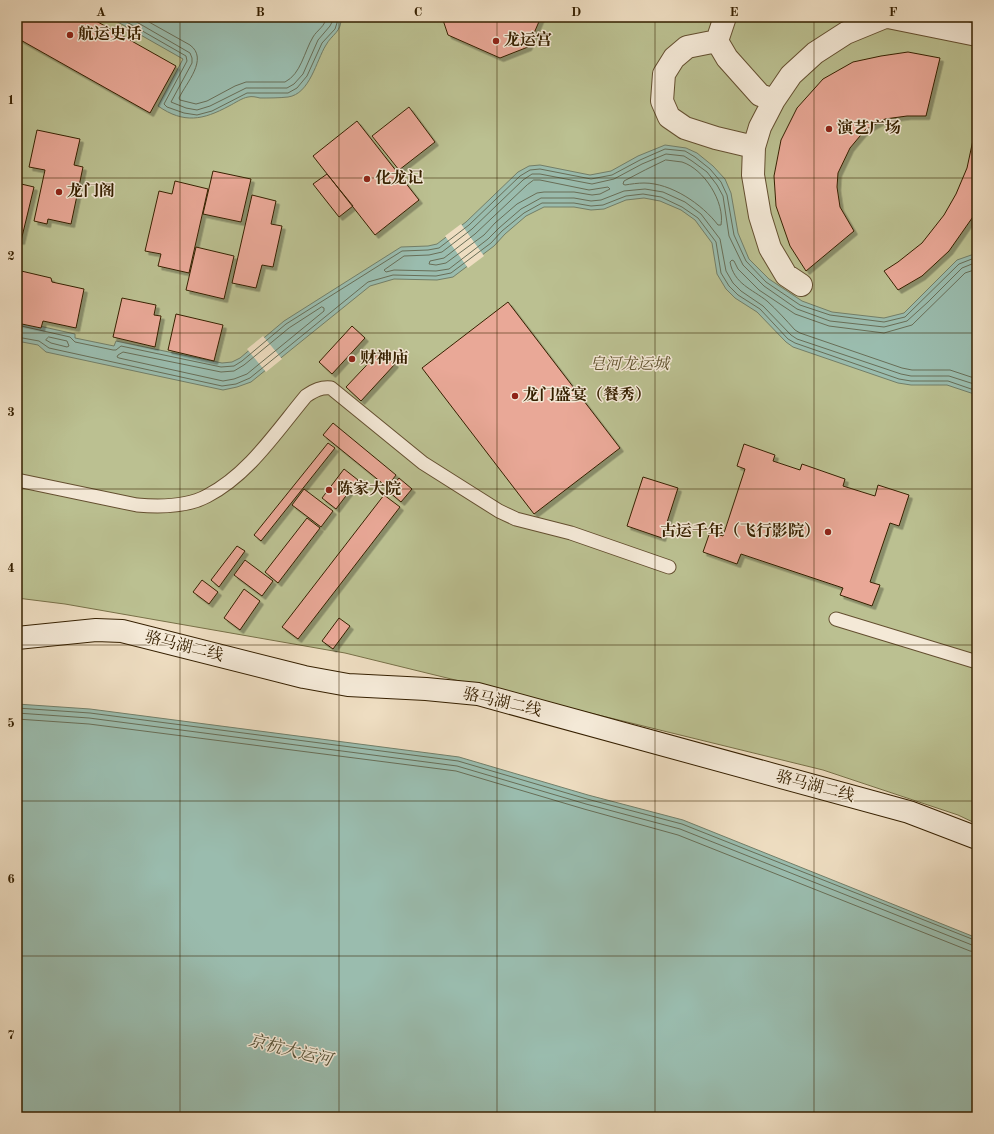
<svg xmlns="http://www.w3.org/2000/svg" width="994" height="1134" font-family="'Old Standard TT','Noto Serif SC',serif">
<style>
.green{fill:#bbc091;stroke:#787048}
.water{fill:#9abcae;stroke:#727e68}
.pier{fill:#eeddc1}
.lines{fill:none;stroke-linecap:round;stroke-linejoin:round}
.shore{stroke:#686e57;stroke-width:1}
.building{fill:#e9a897;stroke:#362000;filter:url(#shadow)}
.lane-casing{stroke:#644f30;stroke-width:15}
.street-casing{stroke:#644f30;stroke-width:24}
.secondary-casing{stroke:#362000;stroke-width:24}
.lane{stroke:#f4e9d7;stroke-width:13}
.street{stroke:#f4e9d7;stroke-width:22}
.secondary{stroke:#f4e9d7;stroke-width:22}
.grid{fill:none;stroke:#362000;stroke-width:1;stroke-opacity:0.55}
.poi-dot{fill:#8f2418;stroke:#f4e9d7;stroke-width:1.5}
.labels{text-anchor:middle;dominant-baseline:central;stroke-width:3;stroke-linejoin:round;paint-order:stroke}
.poi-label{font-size:16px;font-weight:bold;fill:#362000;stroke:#f4e9d7;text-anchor:start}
.park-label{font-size:16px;font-style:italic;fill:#5e502c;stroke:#f4e9d7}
.street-label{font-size:16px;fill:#362000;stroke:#f4e9d7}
.water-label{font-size:17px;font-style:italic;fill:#544f34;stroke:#f4e9d7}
.neatline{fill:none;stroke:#362000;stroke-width:1.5}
.grid-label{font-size:13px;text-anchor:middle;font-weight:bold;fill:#362000}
</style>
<defs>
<filter id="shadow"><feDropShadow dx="3.5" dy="3.5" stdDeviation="0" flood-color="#0004"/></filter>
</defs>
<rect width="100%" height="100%" fill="#eeddc1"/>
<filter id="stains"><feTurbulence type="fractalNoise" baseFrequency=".005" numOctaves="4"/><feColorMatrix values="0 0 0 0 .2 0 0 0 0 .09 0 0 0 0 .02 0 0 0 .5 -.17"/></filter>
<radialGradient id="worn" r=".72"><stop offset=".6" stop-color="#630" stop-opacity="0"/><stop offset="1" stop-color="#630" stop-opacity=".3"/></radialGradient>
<path class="green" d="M17,17h960v807l-19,-9 -135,-45 -478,-117 -280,-49 -48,-6z"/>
<path class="water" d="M109,17h232c1,15 -9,17 -15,28 -10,16 -16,49 -38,52 -9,1 -19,1 -28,1 -4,-1 -8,-2 -12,-1 -6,1 -13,6 -19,9 -26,14 -45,18 -71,0l25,-47z
M665,145l21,3 11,5 16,13 12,13 6,14 7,40 11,26 20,20 33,22 30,11 52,6 20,-5 53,-53 20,-7v142l-30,-10h-36l-13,-2 -105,-36 -7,-5 -29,-30 -22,-14 -9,-9 -9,-15 -5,-31 -17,-23 -14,-10 -21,-9 -16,-3 -18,2 -22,9 -13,1 -17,-3h-30l-18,9 -21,18 -11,12 -41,31 -16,3 -43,-1 -24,7 -119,96 -14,5 -14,3 -177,-38 -8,-7 -21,-4v-20l58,13v4l39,8 2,-5 106,22 10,-1 8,-4 44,-37 117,-74 27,-1 9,-2 29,-22 52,-50 11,-6 11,-1 50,10 21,-4 27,-15z
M17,704l73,5 369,48 129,38 95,25 294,118v179h-960z"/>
<path class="pier" d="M461,224l23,32 -16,12 -23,-32z
M263,336l19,23 -16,13 -19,-23z"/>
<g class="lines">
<path class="shore" d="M118,17l68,39 1,5 -23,43 3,3 17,6 13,2 15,-4 35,-18h41l9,-5 10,-12 15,-33 13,-14 2,-6v-6
M128,17l62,36 2,5v5l-21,39 15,6 11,2 13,-4 36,-18h41l7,-4 9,-10 15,-34 12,-14 2,-4v-5
M140,17l50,28c19,14 -4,38 -11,53l1,2 16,4 11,-3 28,-15 11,-4h39c16,-8 19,-30 28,-45 4,-7 13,-11 13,-20
M666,160c5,1 11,1 16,2 22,7 43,40 39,63h-3c-16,-21 -47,-42 -74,-42 -6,0 -13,1 -19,2l-2,-1 1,-3 21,-11z
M534,180h6l49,10 19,-3 2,2 -10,5 -8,1 -18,-3h-30l-7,1 -20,11 -22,19 -11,12 -38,28 -10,2 -7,-1 1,-3 14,-3 31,-24 52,-49z
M977,262l-15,6 -34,34 -21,19 -23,6 -54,-6 -33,-12 -33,-23 -21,-21 -14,-29 -6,-40 -6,-11 -10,-13 -15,-11 -8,-5 -18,-2 -24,10 -28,15 -22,5 -52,-10h-8l-9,6 -51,49 -30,23 -13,3 -25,1 -20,14 2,2 8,-2 42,1 13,-2 39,-30 11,-11 22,-19 20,-11h33l17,3 10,-1 23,-9 21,-2 18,3 22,10 16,12 19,25 6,32 7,12 8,8 22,15 28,29 6,4 104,35 10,2h38l28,9
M977,269l-12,4 -53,52 -28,8 -55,-7 -34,-12 -36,-24 -21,-21 -4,-8 -2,-1 -2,2c4,22 22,27 37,39 10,9 19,19 28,29l5,3 102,35 10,2h38l27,9
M322,307l2,1v3l-77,63 -13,5 -11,2 -104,-23 -2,-1 1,-2 5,-3 98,20 13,-1 10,-6 45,-37z
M17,325l53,12 5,5 38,8h3l5,-4 100,21 13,-1 8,-5 44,-37 116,-73 26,-1 11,-2 30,-23 51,-49 10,-6 10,-1 51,10 21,-4 28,-15 25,-11 20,2 10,6 15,12 11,13 6,13 7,40 12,26 20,21 34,23 30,10 54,7 21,-5 54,-53 18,-7
M17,337l22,4 10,7 173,38 14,-2 14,-6 118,-96 25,-7 43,1 15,-3 40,-30 11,-12 22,-18 18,-10h32l17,3 12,-1 23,-9 17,-2 18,3 21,10 16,11 18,24 5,31 8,13 9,9 22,14 28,30 7,4 104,36 12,2h37l29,10
M49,337l18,4 2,5 -2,1 -16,-4 -5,-3z
M17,708l73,5 368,48 129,38 95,25 295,117
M17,713l72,5 368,48 129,38 94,25 292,116 5,1
M17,719l72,5 367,47 128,38 94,26 292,116 7,1"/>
</g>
<path class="building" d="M17,17h72l87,49 -26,47 -133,-75z
M442,17h99l-13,30 -28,11 -52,-23z
M908,52l32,6 -14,58h-19l-22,3 -20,11 -15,18 -12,25 -1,14 3,20 14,24 -48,40 -16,-25 -14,-40 -2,-30 7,-36 16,-32 26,-29 30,-17 28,-6z
M409,107l26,35 -36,28 -27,-34z
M357,121l62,79 -44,35 -62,-79z
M37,130l43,9 -6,26 9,2 -12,57 -23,-5 -1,5 -13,-3 11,-51 -16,-3z
M973,140l4,1v70l-28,40 -27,25 -24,14 -14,-19 14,-9 24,-19 22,-28 12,-21 11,-26z
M213,171l38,8 -10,43 -38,-8z
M327,174l26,32 -14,11 -26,-33z
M175,181l33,8 -19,84 -31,-7 3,-12 -16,-3 14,-60 13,3z
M17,183l17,4 -13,54 -4,-1z
M252,195l24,6 -5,23 11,2 -9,41 -11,-2 -6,23 -24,-5z
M196,247l38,9 -10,43 -38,-9z
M17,270l34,8 1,4 32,7 -8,39 -33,-7 -2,7 -24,-5z
M122,298l34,7 -2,10 7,1 -6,31 -42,-10z
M508,302l112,146 -86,66 -112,-146z
M176,314l47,11 -9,36 -46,-11z
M352,326l13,12 -33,36 -13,-12z
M380,351l15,13 -34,37 -15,-14z
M333,423l63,52 -9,12 -64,-52z
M328,443l7,5 -74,93 -7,-6z
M744,444l31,11 -2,6 27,9 2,-6 43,15 -2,7 32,10 3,-11 31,10 -10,31 -9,-3 -20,59 10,3 -8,21 -32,-11 3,-7 -102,-34 -4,10 -34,-12 7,-20 13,4 22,-67 -8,-3z
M344,469l14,11 -22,29 -14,-11z
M643,477l35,11 -16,50 -35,-12z
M399,478l13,11 -11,13 -13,-11z
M304,489l29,22 -12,16 -29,-22z
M384,495l16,12 -102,132 -16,-12z
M307,518l13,10 -42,55 -13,-11z
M237,546l8,5 -26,36 -8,-7z
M245,560l28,21 -11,15 -28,-21z
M202,580l16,12 -9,12 -16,-12z
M244,589l16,12 -20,29 -16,-12z
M339,618l11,8 -17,23 -11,-8z"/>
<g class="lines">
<g class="lane-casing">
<path id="lane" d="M17,480l120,25c23,2 50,2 70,-9 42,-22 69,-64 99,-100 9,-6 15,-9 25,-8l92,75 76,48 17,8 55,14 98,34
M836,619l141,43"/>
</g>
<g class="street-casing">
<path id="street" d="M725,17l-8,24 -30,6 -13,11 -10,16 -2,27 7,16 16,11 31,10 38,9
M888,17l89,18
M717,41l10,17 33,37 14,5
M801,285l-15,-10 -16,-27 -10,-32 -7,-41 1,-28 6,-20 14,-27 17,-25 24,-22 31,-20 39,-16"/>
</g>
<g class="secondary-casing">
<path id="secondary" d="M17,638l79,-8 26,1 182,46 44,8 78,4 52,5 431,118 68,26"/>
</g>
<use href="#lane" class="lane"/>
<use href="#street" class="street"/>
<use href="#secondary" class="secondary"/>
</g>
<path class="grid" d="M180,17v1100M339,17v1100M497,17v1100M655,17v1100M814,17v1100M17,178h960M17,333h960M17,489h960M17,645h960M17,801h960M17,956h960"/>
<g class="poi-dot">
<circle cx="70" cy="35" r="4"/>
<circle cx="496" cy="41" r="4"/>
<circle cx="829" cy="129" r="4"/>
<circle cx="367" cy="179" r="4"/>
<circle cx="59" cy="192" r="4"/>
<circle cx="352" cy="359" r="4"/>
<circle cx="515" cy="396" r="4"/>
<circle cx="329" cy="490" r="4"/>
<circle cx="828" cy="532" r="4"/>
</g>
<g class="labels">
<g class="poi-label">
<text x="78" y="35">航运史话</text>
<text x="504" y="41">龙运宫</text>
<text x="837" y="129">演艺广场</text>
<text x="375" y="179">化龙记</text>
<text x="67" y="192">龙门阁</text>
<text x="360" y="359">财神庙</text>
<text x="523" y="396">龙门盛宴（餐秀）</text>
<text x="337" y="490">陈家大院</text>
<text x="820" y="532" text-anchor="end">古运千年（飞行影院）</text>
</g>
<g class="park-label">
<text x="629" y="365">皂河龙运城</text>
</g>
<g class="street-label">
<text transform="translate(184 647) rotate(14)">骆马湖二线</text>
<text transform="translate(502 703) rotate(13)">骆马湖二线</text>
<text transform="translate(815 787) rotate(15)">骆马湖二线</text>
</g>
<g class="water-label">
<text transform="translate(290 1051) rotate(14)">京杭大运河</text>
</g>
</g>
<rect width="994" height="1134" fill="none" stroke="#eeddc1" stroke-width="44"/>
<rect x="22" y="22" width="950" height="1090" class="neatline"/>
<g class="grid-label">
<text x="101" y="16">A</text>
<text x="260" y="16">B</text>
<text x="418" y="16">C</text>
<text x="576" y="16">D</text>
<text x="734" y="16">E</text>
<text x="893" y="16">F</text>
<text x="11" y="104">1</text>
<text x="11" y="260">2</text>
<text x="11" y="416">3</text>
<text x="11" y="572">4</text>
<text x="11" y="727">5</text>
<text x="11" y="883">6</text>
<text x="11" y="1039">7</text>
</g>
<rect width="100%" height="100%" filter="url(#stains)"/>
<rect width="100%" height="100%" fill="url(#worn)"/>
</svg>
